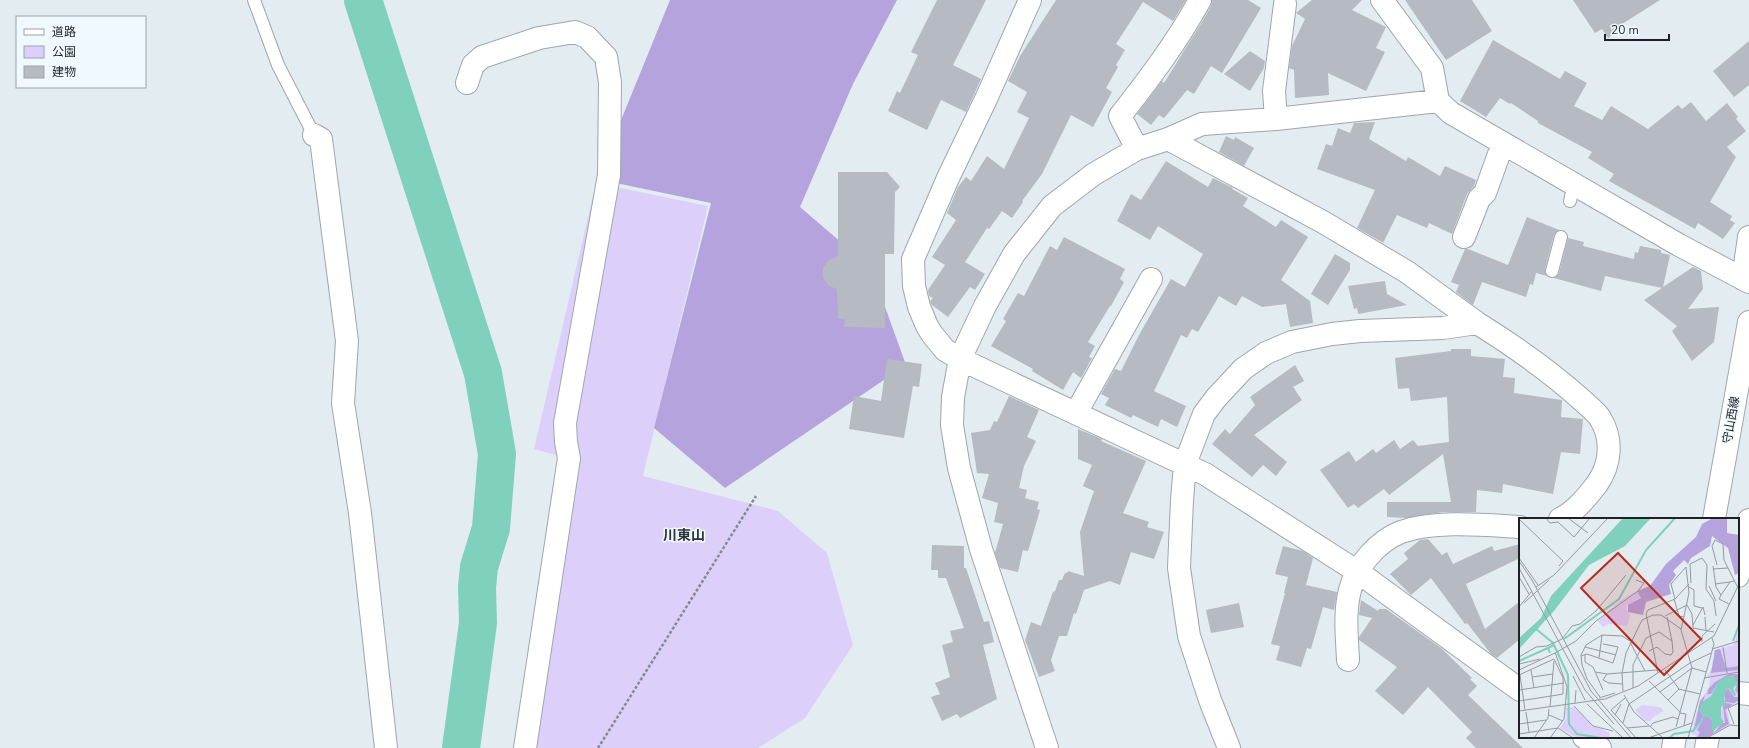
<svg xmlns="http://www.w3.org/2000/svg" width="1749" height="748" font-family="'Nunito Sans','Noto Sans JP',sans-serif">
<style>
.green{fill:#dcd0fa}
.forest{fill:#b5a3de}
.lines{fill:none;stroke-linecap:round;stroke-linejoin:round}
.river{stroke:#7fd1bc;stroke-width:38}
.building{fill:#b6bac2}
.service-casing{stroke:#9ea6ac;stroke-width:14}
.minor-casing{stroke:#9ea6ac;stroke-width:24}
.secondary-casing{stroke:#9ea6ac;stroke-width:24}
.path{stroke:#858b8e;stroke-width:2.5;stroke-dasharray:3 2;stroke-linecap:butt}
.service{stroke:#fff;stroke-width:12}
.minor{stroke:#fff;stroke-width:22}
.secondary{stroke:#fff;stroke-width:22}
.labels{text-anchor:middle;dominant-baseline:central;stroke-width:3;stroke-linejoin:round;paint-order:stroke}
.street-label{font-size:12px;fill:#1e2123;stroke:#f0f9ff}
.quarter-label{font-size:14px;font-weight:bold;fill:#2c3337;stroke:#f0f9ff}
.inset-river{fill:none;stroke:#7fd1bc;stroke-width:2}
.inset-road{fill:none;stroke:#949b9f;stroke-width:1}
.view{fill:#b82a1d;fill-opacity:0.15;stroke:#b82a1d;stroke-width:2}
.inset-edge{fill:none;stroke:#1e2123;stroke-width:2}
</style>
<rect width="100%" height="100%" fill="#e3ecf1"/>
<path class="green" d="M596,183l112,23 -65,270 135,35 49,42 26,92 -48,73 -47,30h-244l49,-291 -29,-8z"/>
<path class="forest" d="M670,0h227l-44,84 -53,123 71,61 35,97 -181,123 -71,-60 57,-225 -114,-24z"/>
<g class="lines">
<path class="river" d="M363,0l120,373 14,81 -6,74 -12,39 -2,20 1,36 -17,125"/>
</g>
<path class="building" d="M937,0h49l-33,65 28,14 -15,33 -25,-12 -14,30 -39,-19 9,-20 3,2 18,-38 -7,-3z
M1056,0h130l-13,21 -30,-19 -27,42 9,6 -9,15 2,2 -12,21 6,4 -19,35 -22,-12 -29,59 -20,27 1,1 -11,16 -10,-7 -13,18 -2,-1 -22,34 20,12 -10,16 -5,-3 -22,30 -16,-12 -2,-4 3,-3 -4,-2 -1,-6 17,-25 -13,-8 24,-37 -9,-7 11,-26 8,-10 5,4 16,-25 17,13 25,-51 -12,-6 10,-20 -19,-11 12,-25z
M1212,0h36l13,8 -39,65 -11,-7 -17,28 -7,-4 -23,28 -5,-3 -8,10 -14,-11 25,-33 2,2 38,-61 9,-16z
M1312,0h50l-10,10 34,17 -10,21 9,4 -19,39 -38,-18 1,22 -34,3 -1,-28 -5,-2 3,-22 13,-27 -9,-6z
M1405,0h67l20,31 -46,29z
M1573,0h87l-38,24 2,3 -16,11 -6,-9 -7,4z
M1493,40l67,39 5,-8 22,12 -13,23 28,14 9,-14 37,23 30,-24 4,4 9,-7 15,19 21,-18 11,14 -2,2 10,12 -19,16 9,10 -26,45 22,14 -2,4 5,3 -12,16 -25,-16 -3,6 -86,-48 5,-7 -26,-16 4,-6 -54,-29v-2l-27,-18 -1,1 -10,-6 -14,19 -26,-16z
M1749,41v44l-15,12 -21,-26z
M1250,51l15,10 -1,7 -14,23 -26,-17z
M1375,122l-6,17 37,22 2,-4 32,19 5,-10 31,14 -2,6 -7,8 -15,40 -23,-11 -2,5 -30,-13 -14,28 -1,-1 -25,-14 18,-38 -58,-21 9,-25 6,2 6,-18 12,5 4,-10z
M1226,136l8,4 1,-3 19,11 -10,18 -25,-14z
M1166,161l42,26 5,-9 20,10 -1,1 16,9 -5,8 33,21 5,-7 27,17 -27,43 29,21 3,22 -23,4 -4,-23 -24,3 -20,-11 -6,10 -17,-10 -21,36 -6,-3 -5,9 -6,-3 -27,56 32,15 -9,21 -16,-8 -3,8 -25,-12 -2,3 -26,-13 4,-7 -8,-4 14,-25 6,2 18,-36 32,-56 14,8 18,-33 -45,-28 -8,14 -33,-19 14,-27 10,6z
M838,172h49l13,15 -5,5 -1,62h-9v74l-41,-1 1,-8h-7l-1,-30 -8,-3 -6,-8v-10l6,-8 9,-4z
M1527,217l32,13 -5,5 -9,34 2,7 -11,-3 -3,12 -3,-1 -4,13 -44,-15 -9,23 -17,-13 3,-7 -8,-3 14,-33h3l40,16z
M1064,237l61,32 -5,10 4,3 -13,24h-1l-22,36 7,4 -6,11 3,1 -11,20 -8,-6 -10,18 -31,-19 1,-2 -42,-23 15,-25 -3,-2 15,-26 6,3 26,-50 7,4z
M1568,238l16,4 -1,4 51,13 1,-7 3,1 2,-7 21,4v3l9,2 -7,32 30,-20 8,4 2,18 -15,20 31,-2 -5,35 -22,19 -20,-30 5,-5 -33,-26 18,-12 -57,-12 -4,15 -47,-13 5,-5z
M1335,254l15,9v7l-22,35 -17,-11z
M1385,281l2,13 20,11 -49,9 -1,-6 -3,1 -6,-23z
M1451,349h20v7l34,3 -2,18 12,1 -1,15 48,7 -1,17 22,2 -3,35 -19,-2 -8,42 -50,-10 -1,9 -25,-3 -1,22h-33l-37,6 -19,-1v-15h64l-8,-48 -54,41 -5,-6 -26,19 -4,-4 -6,4 -28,-38 29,-19 7,11 17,-13 3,4 18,-13 6,9 13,-9 5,6 31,-4 -2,-45 -36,4 -2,-13 -11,1 -3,-31 56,-7z
M887,359l35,5 -3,23 -6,-1 -9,52 -55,-9 5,-33 27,5z
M1295,365l9,16 -11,6 9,13 -48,35 33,27 -11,14 -13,-11 -11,12 -40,-33 13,-15 5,5 25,-29 -5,-8z
M1009,396l30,14 -12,27 9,4 -12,25 -5,22 8,2 -2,8 14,4 -2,7 3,1 -12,41 -5,-1 -5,22 -18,-4 -5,-15 8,-29 -9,-2 4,-19 -16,-5 7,-24 -12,-1 -6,-40 19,-3 4,-9 3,1z
M1078,429l24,10 -1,2 45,20 -23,52 26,9 -2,5 17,5 -10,27 -23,-7 -11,33 -10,-4 -26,9 -8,24 -2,-1 -7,23h-8l-8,24 4,11 -16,6 -14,-37 6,-18 10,4 12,-34 2,-1 4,-11h3l3,-7h2l1,-2 16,5 -4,-44 14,-41 -11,-5 9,-21 -14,-6z
M1428,539l14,16 5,-3 6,12 39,-18 2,5 26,-7v14l-54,26 19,45 35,-28v38l-23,19 -6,-4 -24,-31 -2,1 -34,-46 -20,17 -21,-21 18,-15 -4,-6 16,-13z
M932,545l32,1v22h2l18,54 5,-1 5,21 -11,3 14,54 -37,19 -3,-4 -15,7 -11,-24 9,-3 -5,-11 15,-6 -8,-32 11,-3 -3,-11 14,-3 -18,-50h-8v-8h-7z
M1283,546l20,5 10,7 -7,27 31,7 -3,18 -11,-3 -12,42 -4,-1 -6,19 -25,-7 4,-14 -9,-2 14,-51h-1l4,-16 -13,-3z
M1361,600l17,11 1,-2h7l55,39 31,30 -2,1 7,7 -9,9 55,53h-47l-10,-10 6,-6 -44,-45 -25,28 -28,-24 22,-24 -38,-27v-3l13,-19 -13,-3z
M1239,603l5,24 -33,6 -5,-23z"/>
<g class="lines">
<g class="service-casing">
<path id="service" d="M254,0l24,65 36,70
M1570,201l4,-17
M1552,271l9,-34"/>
</g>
<g class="minor-casing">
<path id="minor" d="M1030,0l-44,99 -38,79 -35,81 1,27 5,21 8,19 5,8 13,16 15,9 245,115 153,98 162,118
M1382,0l50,68 6,33 13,12 228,132 70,37
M467,83l6,-18 9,-8 57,-19 36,-6 12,5 19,20 4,25 -1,93 -44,248 1,19 3,16 -44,290
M1276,119l-2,-28 11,-87
M314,135l7,4 26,202 -4,62 17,110 26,235
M1168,139l155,83 84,50 70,51 -34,5 -83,3 -28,3 -40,8 -26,11 -23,16 -27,29 -12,16 -19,50 -3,36 -3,68 10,68 21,64 19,48
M1137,149l-17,-33c29,-37 57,-74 80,-116
M1464,237l15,-38 6,-6 18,-50
M1743,279l6,-42
M1477,323c37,23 74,49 106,78 5,5 13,11 17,17 13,21 11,46 -3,66 -10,13 -22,28 -37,35
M1076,413l75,-134
M1348,660c-1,-23 -4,-47 2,-70 6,-24 28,-49 51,-58 34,-12 84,-7 119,-5
M1738,693l11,1
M1584,737l16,11
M1047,748l-66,-199 -22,-81 -7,-43 1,-28 7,-38 25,-53 29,-52 38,-48 42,-32 43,-25 31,-10 34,-15 74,-5 162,-18"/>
</g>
<g class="secondary-casing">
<path id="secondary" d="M1714,519l35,-197
M1738,576l11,-56
M1673,748l2,-11
M1706,748l2,-11"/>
</g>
<path class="path" d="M598,748l158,-252"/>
<use href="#service" class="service"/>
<use href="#minor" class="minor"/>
<use href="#secondary" class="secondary"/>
</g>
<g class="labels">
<g class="street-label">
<text transform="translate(1731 420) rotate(-80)">守山西線</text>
</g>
<g class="quarter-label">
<text x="684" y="535">川東山</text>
</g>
</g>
<g transform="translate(1519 518)">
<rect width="220" height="220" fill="#e3ecf1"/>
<path d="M118,73l4,6 -16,10 5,8 -3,11 -19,-2 -5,3 -5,-6 23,-21zM220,109v75l-12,6 3,16 -24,14h-10v-3h-4v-5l8,-29 9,-14 1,-9 -3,-1 7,-13v-14l20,-5zM123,187l18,2 4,4 -12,7 -1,3h-6l-10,-11zM55,189l19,19 17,7 -1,5h-32l-17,-10 6,-9v-11z" fill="#dcd0fa"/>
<path d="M194,0h14v15l12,2v38l-4,2 -7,-27 -16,-12 -2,10 -19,12 -3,6 -4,-4 -11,11 3,4 -7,10 2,9 -25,8 -3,13 -15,-3v-7l13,-7 -4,-7 13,-5 16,-22 30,-27 6,-13zM201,131l6,19 13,-2v4l-28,3 4,-23zM220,156v21l-4,-5 2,-6 -5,-8 -13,5 -8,13h-4l2,-6 6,-6 14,-8zM209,170l6,9h5v3l-5,3 -9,-1v-10zM186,177l-5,16 4,4 -10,14 6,-28zM206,185l8,1 -8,6 4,14 -23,14h-9l3,-6 -3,-2 8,-15 7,5 2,13 8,-10h3l-2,-17z" fill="#b5a3de"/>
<path d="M104,0h31l-4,1 -25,27 -36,19 -35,46 -35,38v-11l22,-20 10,-22zM210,158l6,1 2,7 -4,4 3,7 -2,1 -5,-8 -3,2 -2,10 2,3 -5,4v11l3,4 -12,10v-12l-13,-9 3,-9 9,-6 8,-15z" fill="#7fd1bc"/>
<path class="inset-river" d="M17,111l17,14 15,32 1,49 8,10 24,4M45,121l55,-40 27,-49 29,-32M214,123l6,-16M31,135l-2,-5 6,-3M0,143l29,-13M150,220l5,-4 19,-3 12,-16"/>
<path class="inset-road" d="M27,0l4,5 8,-1 16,15 16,-19M49,0l20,15M1,2l43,41 -4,5M0,40l19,27M0,43l13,19 59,111 40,47M198,47l-5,-19 3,-6 8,4 1,16 14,28M194,48l3,21 5,8 -2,4 10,5M0,50l66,122 29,34M194,51l15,-1M0,59l10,17M172,65l-1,-19 12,-6 5,7 -1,24 8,12 2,15M196,66l15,-2M190,68l7,15M17,69l18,-12 54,-57M170,69l5,3v16l8,2M202,77l9,-13 4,-1M155,81l5,17 5,1M156,81l-4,-15 15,-17 3,26 -8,37 11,38 -16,59M5,85l25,-23M168,87l5,9 1,14 21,4M0,89l13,-16M146,98l22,-11M186,99l1,14M174,107l10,-18 2,8M111,124l15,29M183,124v-6l13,-12M66,129l31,8M204,129l4,26M193,131l27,-8M130,133l8,-4 8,7 6,1 2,-3 -1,-11M36,135l21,-12 20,-20 42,-30 6,-8 -8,-3M66,137v7l8,5 10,23M62,138l6,-2 26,9 5,-16 -15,-3M0,139l17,-10 11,-1 15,-7 10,-13 8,-2 16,-13 30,-36M80,140l3,-23M0,146l21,-5M0,152l36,-17 1,2 11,32 -3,32 -14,19M12,152l3,18M146,152l14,19 21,5M76,154l12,2M139,155l-12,-59 2,-4 27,-11 14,-15M0,157l35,-16 9,19v16l-12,2M1,157l5,35M54,158l12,24M13,159l21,-3M185,160l35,-6M130,163l31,31M103,166l-13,-1 -6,-3 4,-6 50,-4M114,170v-23l13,-27 13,-6 13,9 -5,-24M0,172l45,-7M104,173l-1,-18 4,-20 16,-33 11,-5h8l20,14M141,174l32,-24 14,4M105,177l10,17 29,26M81,179l-13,-18 -5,-14 -1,-10 5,-10 16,-10 20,1 8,5M80,180l16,-5M106,180l-14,12 25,28M149,182l11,-11M0,183l32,-5M56,185l1,-13M68,186l36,34M55,188l19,20 20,5M31,189l4,-46M0,193l86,-12 33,-13 76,-50 25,-52M7,194l3,20M161,195l6,1 -2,11M30,197l14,6M96,197l6,-11M104,205l6,-19 61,-41 21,-10M0,206l27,-4M215,206l-6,-16 11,-5M131,209l3,-4 20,-6 5,2M108,210l22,-2M0,216l39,-6 15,10M15,220l14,-20 1,-9M129,220l44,-15M169,220l26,-94 -2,-6M188,220l23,-13 9,1"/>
<path class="view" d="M99,35l83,86 -37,36 -83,-87z"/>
<rect width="220" height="220" class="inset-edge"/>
</g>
<rect x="16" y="16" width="130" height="72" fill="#f0f9ff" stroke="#9ca3a7"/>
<rect x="24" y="29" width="20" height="6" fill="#ffffff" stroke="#9ca3a7"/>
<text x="52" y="36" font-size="12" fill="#1e2123">道路</text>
<rect x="24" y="46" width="20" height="12" fill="#dcd0fa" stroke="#9ca3a7"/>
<text x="52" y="56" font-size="12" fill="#1e2123">公園</text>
<rect x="24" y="66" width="20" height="12" fill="#b6bac2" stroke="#9ca3a7"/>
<text x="52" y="76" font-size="12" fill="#1e2123">建物</text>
<path d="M1605 34v6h64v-6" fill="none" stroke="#1e2123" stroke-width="2"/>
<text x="1611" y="34" font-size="12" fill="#1e2123" stroke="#f0f9ff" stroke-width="3" paint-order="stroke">20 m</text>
</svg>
